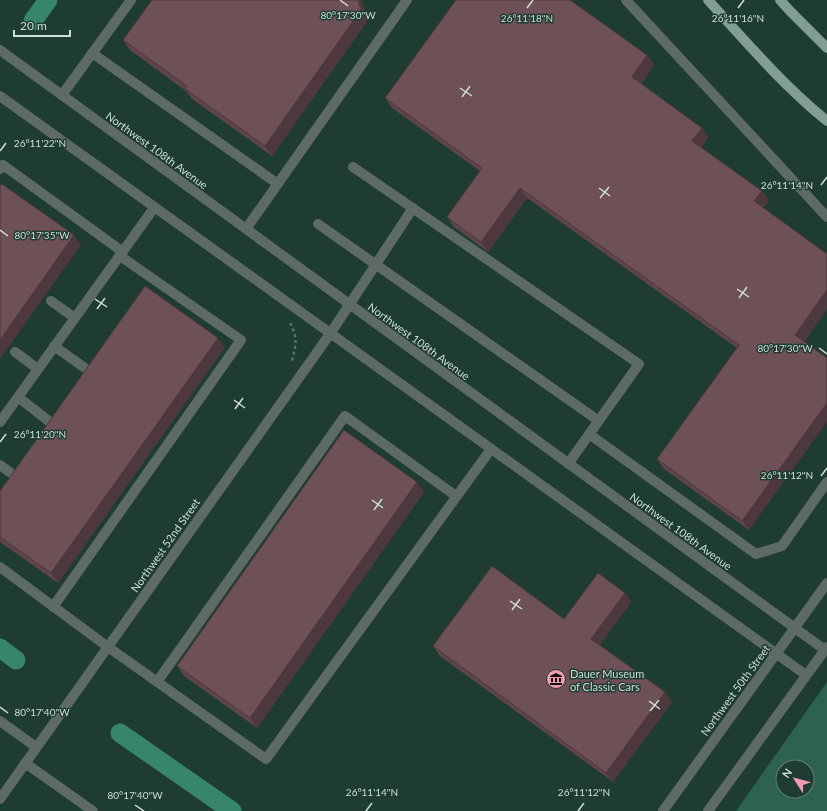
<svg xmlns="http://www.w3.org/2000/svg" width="827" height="811" font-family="Lato,sans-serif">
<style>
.green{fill:#2d6251;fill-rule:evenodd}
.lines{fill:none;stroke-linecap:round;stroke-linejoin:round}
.canal{stroke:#37856d;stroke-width:19}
.path{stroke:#587269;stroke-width:2.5;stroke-dasharray:3 3;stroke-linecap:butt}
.minor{stroke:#5d6a65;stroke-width:10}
.major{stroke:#829e93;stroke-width:10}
.wall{fill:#5f454b}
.shaded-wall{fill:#4d383d}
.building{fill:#6e5057;stroke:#4d383d}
.ticks{fill:none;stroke:#cedfd8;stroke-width:1.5}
.labels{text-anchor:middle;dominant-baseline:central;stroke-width:3;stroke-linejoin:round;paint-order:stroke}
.street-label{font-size:11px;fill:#cedfd8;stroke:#1e3c32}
.poi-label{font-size:11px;fill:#cedfd8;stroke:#1e3c32;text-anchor:start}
.ticks-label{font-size:10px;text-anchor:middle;fill:#cedfd8;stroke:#1e3c32;stroke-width:3;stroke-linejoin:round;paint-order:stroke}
</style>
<rect width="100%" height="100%" fill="#1e3c32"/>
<path class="green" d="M827,682v129h-91zM783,767h24v24h-24z"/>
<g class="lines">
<path class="canal" d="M33,21l15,-21
M0,648l16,12
M120,733l112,78"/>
<path class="path" d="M290,323c8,15 6,22 2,38"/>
<path class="minor" d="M626,0l201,217
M0,50l825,600
M92,53l186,131
M62,95l69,-95
M0,96l806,579
M353,167l286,197 -71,100
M0,169l3,-4 120,87
M318,224l281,197
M246,229l161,-229
M51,301l24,17
M54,346l31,22
M15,352l23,17
M18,397l32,25
M0,422l154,-214
M589,434l167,120 26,-8 45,-64
M0,465l11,8
M0,567l108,80 158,112 225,-310
M53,607l188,-267 -121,-84
M157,682l188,-266 111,80
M0,721l36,26
M25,763l68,48
M0,799l330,-465 83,-126
M663,811l164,-228
M708,811l119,-164"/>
<path class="major" d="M708,0c38,42 75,85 119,121
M780,0l10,11 37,37"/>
</g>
<path class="wall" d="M368,20l-96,136 -80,-57 -6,-8 -56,-41 -7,-10z
M647,55l7,10 -13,19 67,53 -7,11 61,43 7,10 -6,7 64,101 -23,33 -55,188 -85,-61 -7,-10 80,-111 -210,-150 -39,54 -34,-25 -7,-10 33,-46 -88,-63 -7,-10z
M225,347l-167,236 -58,-41v-51z
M424,492l-167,236 -73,-52 -7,-10z
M625,593l6,9 -31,43 65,47 7,10 -59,80 -173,-126 -7,-10 131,-27z"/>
<path class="shaded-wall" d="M358,0h4l6,20 -96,136 -7,-10z
M647,55l7,10 -16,22 -6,-10z
M702,128l6,9 -9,14 -7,-10z
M520,188l7,10 -39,54 -7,-10z
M762,191l7,10 -8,10 -7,-10z
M74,235l7,10 -81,114v-19z
M827,290v19l-26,36 -6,-10z
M218,338l7,9 -167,236 -7,-10z
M827,403v19l-78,108 -7,-9z
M417,482l7,10 -167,236 -7,-10z
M625,593l6,9 -33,46 -7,-9z
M665,692l7,10 -59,80 -7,-9z"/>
<path class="building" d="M152,0h206l3,10 -96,136 -80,-57 2,-3 -64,-46z
M456,0h114l77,55 -15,22 70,51 -10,13 70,50 -8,10 73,53v36l-32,45 32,23v45l-85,118 -85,-62 82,-114 -219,-157 -39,54 -34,-25 35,-49 -97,-70z
M2,184l72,51 -74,105v-154z
M145,286l73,52 -167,235 -51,-36v-46z
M344,430l73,52 -167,236 -73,-52z
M492,566l72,53 34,-46 27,20 -34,46 74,53 -59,81 -173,-127z"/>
<path class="ticks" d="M340,0l8,6M527,8l6,-8M738,8l6,-8M460,88l12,8M462,97l8,-11M0,151l6,-8M821,185l6,-8M599,188l11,8M600,198l9,-11M0,230l8,6M737,289l12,8M739,298l8,-11M95,299l12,8M97,309l8,-11M819,348l8,6M234,400l11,8M235,409l8,-11M0,442l6,-8M821,476l6,-8M372,500l11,8M374,510l8,-11M510,601l12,8M512,610l8,-11M649,701l11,8M0,707l8,6M650,711l9,-11M135,805l9,6M366,811l6,-8M578,811l6,-8"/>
<defs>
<g id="museum-disc" transform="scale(1)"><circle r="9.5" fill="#f29ab0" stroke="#1e3c32"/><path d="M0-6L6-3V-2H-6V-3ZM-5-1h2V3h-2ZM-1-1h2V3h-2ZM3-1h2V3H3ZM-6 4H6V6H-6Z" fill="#111"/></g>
</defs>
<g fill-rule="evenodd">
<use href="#museum-disc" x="556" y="679"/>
</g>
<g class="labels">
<g class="street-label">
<text transform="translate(157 150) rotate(36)">Northwest 108th Avenue</text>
<text transform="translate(419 341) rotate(36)">Northwest 108th Avenue</text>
<text transform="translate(681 531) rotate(36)">Northwest 108th Avenue</text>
<text transform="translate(165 545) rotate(-55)">Northwest 52nd Street</text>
<text transform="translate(735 690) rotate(-54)">Northwest 50th Street</text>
</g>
<g class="poi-label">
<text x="570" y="673">Dauer Museum<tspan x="570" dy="13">of Classic Cars</tspan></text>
</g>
</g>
<g class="ticks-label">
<text x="348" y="19">80°17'30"W</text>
<text x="527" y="22">26°11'18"N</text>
<text x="738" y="22">26°11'16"N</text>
<text x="40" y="147">26°11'22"N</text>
<text x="787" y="189">26°11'14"N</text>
<text x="42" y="239">80°17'35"W</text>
<text x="785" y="352">80°17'30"W</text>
<text x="40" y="438">26°11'20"N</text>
<text x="787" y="479">26°11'12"N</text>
<text x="42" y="716">80°17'40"W</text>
<text x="372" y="796">26°11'14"N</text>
<text x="584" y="796">26°11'12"N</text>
<text x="135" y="799">80°17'40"W</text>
</g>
<g transform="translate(795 779) rotate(306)"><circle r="19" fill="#1e3c32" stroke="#647d74"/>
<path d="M0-3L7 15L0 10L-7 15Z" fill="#f29ab0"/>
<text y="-6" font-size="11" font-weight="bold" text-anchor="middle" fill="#cedfd8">N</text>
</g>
<path d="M14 30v6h56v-6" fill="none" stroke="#cedfd8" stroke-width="2"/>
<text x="20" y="30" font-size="12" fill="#cedfd8" stroke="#1e3c32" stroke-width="3" paint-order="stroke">20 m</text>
</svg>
